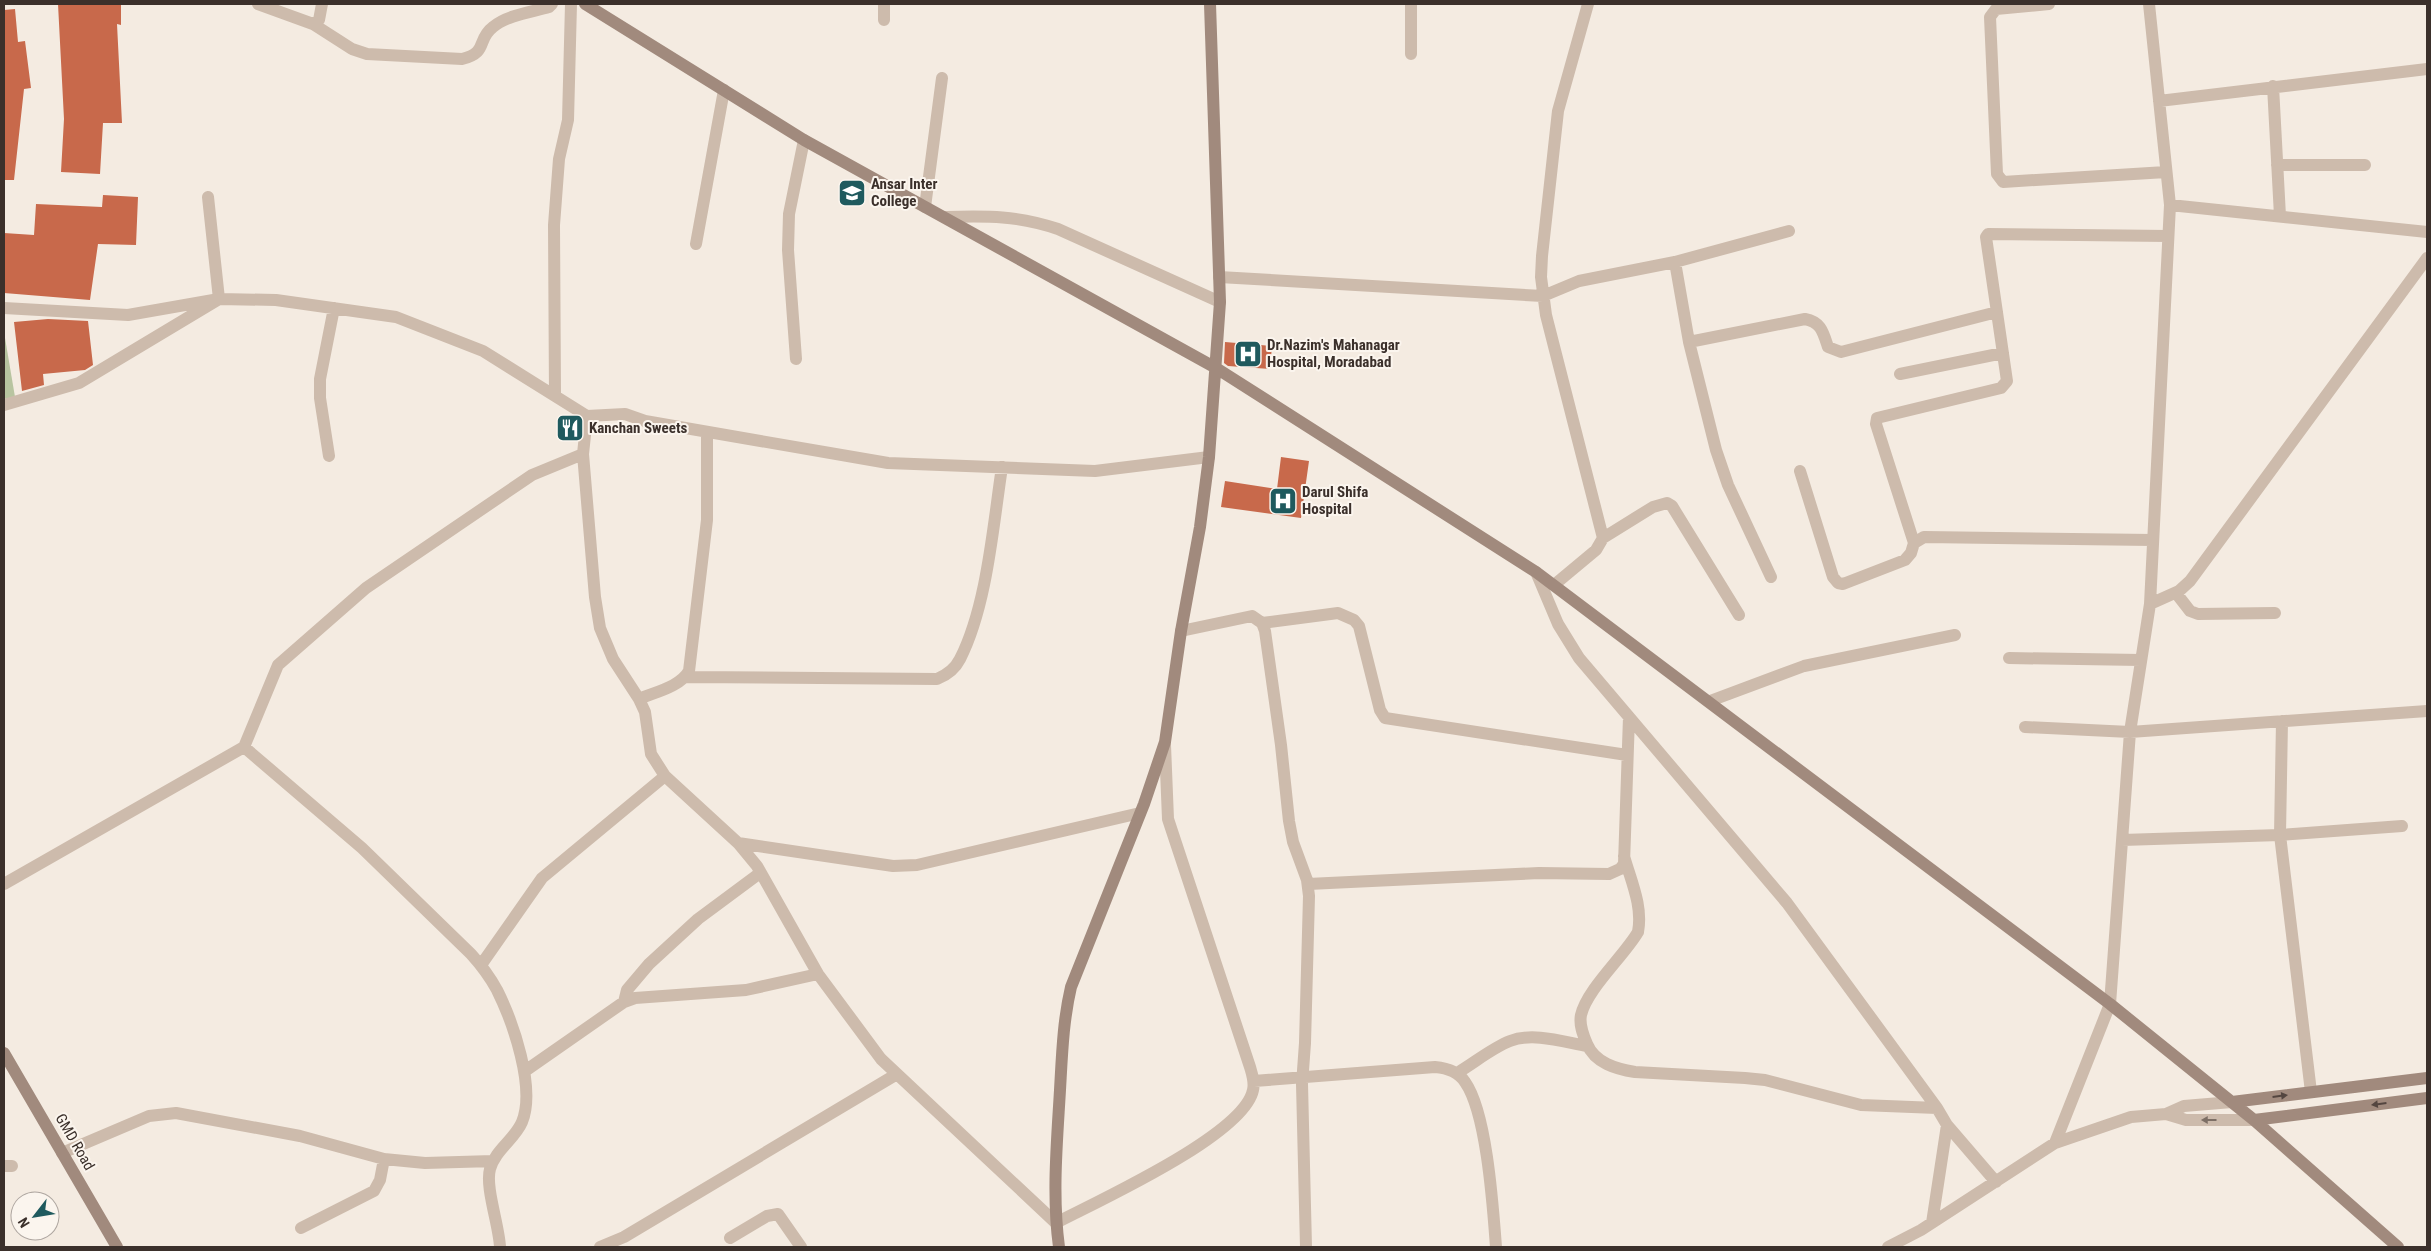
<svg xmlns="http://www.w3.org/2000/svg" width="2431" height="1251" font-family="'Roboto Condensed',sans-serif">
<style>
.green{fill:#b8c4a0}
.building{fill:#c8694b}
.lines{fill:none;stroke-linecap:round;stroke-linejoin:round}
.street{stroke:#cdbbac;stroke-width:12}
.secondary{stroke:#a18a7d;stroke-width:12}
.oneway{fill:#544640}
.oneway2{fill:#7d6f65}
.labels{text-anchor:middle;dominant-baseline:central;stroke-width:4;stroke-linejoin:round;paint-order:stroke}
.poi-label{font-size:15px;font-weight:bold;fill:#3b302b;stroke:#fbf5ee;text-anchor:start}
.street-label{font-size:15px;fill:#3b302b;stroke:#fbf5ee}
</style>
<rect width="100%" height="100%" fill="#f4ebe1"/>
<path class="green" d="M4,332l11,65 -11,2z"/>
<path class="building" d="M58,4h63v21l-4,-1 5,99h-19l-3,51 -39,-2 3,-53z
M15,9l3,33 7,-1 6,47 -7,1 -10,91h-10v-170z
M103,195l35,2 -2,48 -38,-1 -8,56 -86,-7v-60l30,2 2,-31 66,3z
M48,319l40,2 5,44 -8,5 -42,4 1,11 -22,6 -8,-69z
M1225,342l47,4 -2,23 -42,-3 -4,-3z
M1281,457l28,4 -8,57 -80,-11 4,-26 52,8z"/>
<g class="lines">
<path class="street" d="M258,4l55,20 6,-4 3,-16
M884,4v16
M2049,4l-53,5 -6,8 7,157 6,8 163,-10
M313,24l39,25 15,5 95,5c27,-7 14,-19 31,-32 14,-12 39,-15 56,-20l3,-3
M1411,54v-50
M2273,86l7,130
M2159,101l268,-32
M2277,165h88
M2170,205l257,27
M925,207l17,-129
M944,217c43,-1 72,-2 114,12l162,73
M696,244l28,-154
M1675,262l14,80 27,108 12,35 43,92
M1219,277l324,19 36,-15 96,-19 114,-31
M4,308l124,7 91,-16 57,1 120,17 87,34 104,65 38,-2 20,7 243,42 207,8 114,-14
M1689,342l116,-23c16,3 18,13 23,28l13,5 156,-40
M796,359l-8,-109 1,-36 15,-74
M1900,374l103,-21
M555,396l-1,-171 5,-66 9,-39 3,-116
M4,405l75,-22 140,-84 -11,-102
M587,416l-4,38 12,143 5,31 13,31 26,40 6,13 6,42 14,22 73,67 19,23 61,108 63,85 175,164c42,-22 188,-88 197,-133 2,-8 -1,-16 -3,-23l-82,-248 -3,-74
M329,456l-9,-58v-19l14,-71
M1800,471l33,106 5,6 5,1 62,-24 6,-7 3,-10 10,-6 229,3
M1603,538l50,-31 14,-4 5,3 67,109
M1914,543l-38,-119 1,-6 124,-30 6,-7 -21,-144 2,-3 180,2
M1536,572l22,52 21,34 208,245 150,205 10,17 49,57
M1554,585l42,-35 7,-12 -57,-223 -5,-38 1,-21 16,-145 30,-107
M2176,593l14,18 8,3 77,-1
M2150,604l29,-13 11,-10 237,-323
M1262,623l76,-10 16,7 5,6 21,84 5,8 242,37
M1181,631l71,-15 10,7 3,8 16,114 8,76 4,21 14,38 2,16 -4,147 -3,41 4,163
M2009,658l132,2
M686,677l251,2c10,-4 18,-10 23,-20 27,-53 33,-133 42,-192
M639,699c16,-7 41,-12 50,-28l18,-151v-88
M1710,701l94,-35 151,-31
M2282,721l-2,114 31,257
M2025,727l105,5 297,-21
M244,747l118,101 109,106c10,11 19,23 26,36 16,32 39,98 25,132 -7,17 -27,28 -32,47 -5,18 9,56 10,78
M2122,840l158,-5 122,-9
M738,843l155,23 24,-1 223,-52
M1624,856c7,25 19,50 14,76 -14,24 -51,57 -57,83 -2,10 2,20 6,29 8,19 29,25 48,28l110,6 20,2 96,25 76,3
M4,884l240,-137 34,-82 88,-77 166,-113 51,-21
M1308,884l231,-11 70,1 11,-5 4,-5 5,-147
M481,965l61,-87 123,-102
M624,1002l3,-12 22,-26 49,-45 62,-46
M525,1071l99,-69 11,-4 111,-8 72,-16
M1457,1073c17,-10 35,-25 53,-32 23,-9 54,1 77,5
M1254,1081l181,-14c12,1 23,4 30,15 22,31 28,126 31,165
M2166,1114l20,6h68
M2055,1143l55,-139 20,-272 20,-128 20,-399 -21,-201
M62,1153l87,-37 27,-3 124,23 84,23 41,4 68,-2
M4,1166h8
M1932,1223l15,-98
M301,1228l73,-37 6,-11 4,-21
M730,1238l37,-22 11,-2 23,33
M600,1247l24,-10 273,-163
M1888,1247l33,-17 134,-87 76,-26 35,-3 18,-8 48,-4"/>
<path class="secondary" d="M585,4l219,136 412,228 320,204 574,432 144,116 144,127
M4,1053l113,194
M2232,1102l195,-24
M2254,1120l173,-22
M1059,1247c-7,-52 -2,-105 1,-157 2,-35 3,-69 11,-103l73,-183 21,-62 16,-111 19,-104 9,-70 11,-155 -10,-298"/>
</g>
<defs><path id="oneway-solid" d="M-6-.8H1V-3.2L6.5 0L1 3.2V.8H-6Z" transform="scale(1.25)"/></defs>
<g class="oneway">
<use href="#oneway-solid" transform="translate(2280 1096) rotate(-7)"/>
<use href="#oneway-solid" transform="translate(2379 1104) rotate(173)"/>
</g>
<use class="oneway2" href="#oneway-solid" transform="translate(2209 1120) rotate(180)"/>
<defs>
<g id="school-square" transform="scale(1.4375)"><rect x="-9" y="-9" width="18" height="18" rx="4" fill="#1f5a5e" stroke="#fbf5ee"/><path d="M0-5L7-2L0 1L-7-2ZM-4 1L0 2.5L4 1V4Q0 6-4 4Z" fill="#fff"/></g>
<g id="hospital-square" transform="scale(1.4375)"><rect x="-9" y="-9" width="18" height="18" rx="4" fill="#1f5a5e" stroke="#fbf5ee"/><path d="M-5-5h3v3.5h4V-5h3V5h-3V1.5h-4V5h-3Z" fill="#fff"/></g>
<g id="restaurant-square" transform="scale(1.4375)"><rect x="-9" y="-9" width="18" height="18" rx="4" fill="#1f5a5e" stroke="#fbf5ee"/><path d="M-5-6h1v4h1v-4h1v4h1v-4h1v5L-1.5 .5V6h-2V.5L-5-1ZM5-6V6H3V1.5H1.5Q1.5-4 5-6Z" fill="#fff"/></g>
</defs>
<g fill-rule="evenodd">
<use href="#school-square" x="852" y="193"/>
<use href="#hospital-square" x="1248" y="354"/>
<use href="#restaurant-square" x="570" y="428"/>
<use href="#hospital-square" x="1283" y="501"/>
</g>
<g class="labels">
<g class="poi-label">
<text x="871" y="184">Ansar Inter<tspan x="871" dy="17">College</tspan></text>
<text x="1267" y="345">Dr.Nazim's Mahanagar<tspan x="1267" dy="17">Hospital, Moradabad</tspan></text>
<text x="589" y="428">Kanchan Sweets</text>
<text x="1302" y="492">Darul Shifa<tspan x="1302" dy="17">Hospital</tspan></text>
</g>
<g class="street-label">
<text transform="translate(75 1142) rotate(60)">GMD Road</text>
</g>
</g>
<rect width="2431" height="1251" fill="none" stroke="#3b302b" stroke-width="10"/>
<g transform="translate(35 1216) rotate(239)"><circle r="24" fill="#fbf5ee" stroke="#aea6a0"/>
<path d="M0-4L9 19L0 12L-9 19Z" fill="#1f5a5e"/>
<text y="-8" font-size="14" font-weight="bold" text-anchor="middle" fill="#3b302b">N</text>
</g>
</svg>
